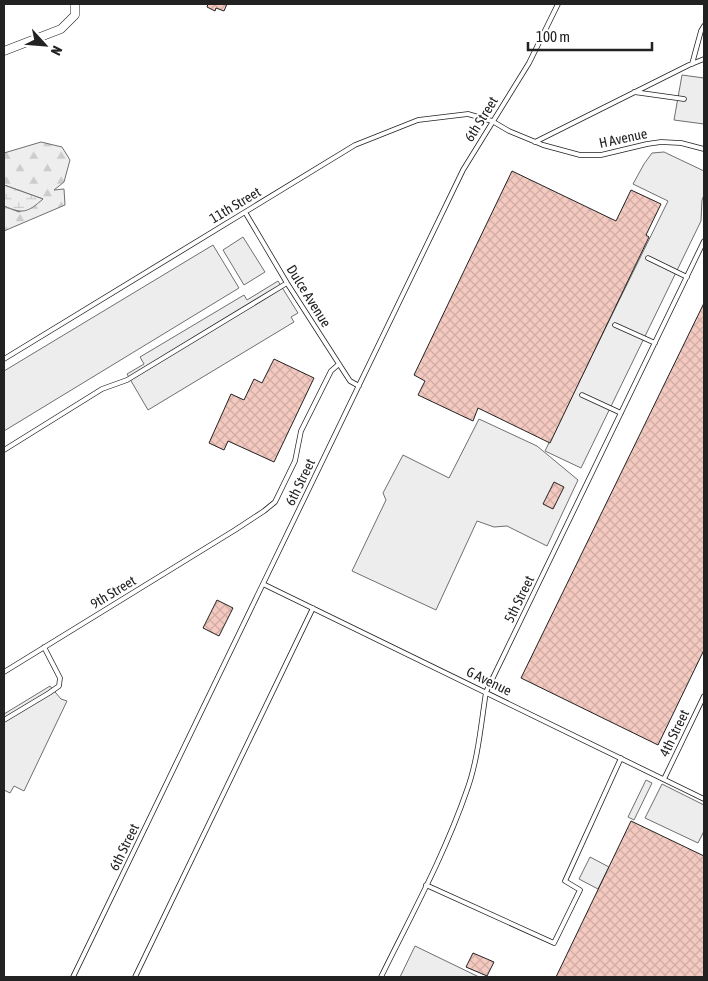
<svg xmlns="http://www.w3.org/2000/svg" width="708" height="981" font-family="'Asap Condensed',sans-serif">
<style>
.forest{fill:url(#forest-firs);stroke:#6f6f6f}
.wetland{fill:url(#wetland-marsh);stroke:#6f6f6f}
.parking{fill:#ededed;stroke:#6f6f6f}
.building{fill:url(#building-cross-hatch);stroke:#222}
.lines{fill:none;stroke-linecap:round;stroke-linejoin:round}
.service-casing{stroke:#222;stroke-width:5.5}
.minor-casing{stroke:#222;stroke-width:9}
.service{stroke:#fff;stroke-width:4}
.minor{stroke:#fff;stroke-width:8}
.labels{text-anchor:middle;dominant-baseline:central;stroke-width:4;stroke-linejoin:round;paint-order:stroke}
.street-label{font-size:14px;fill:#222;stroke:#fff}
</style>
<defs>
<pattern id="forest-firs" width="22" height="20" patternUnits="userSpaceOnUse" patternTransform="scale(1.25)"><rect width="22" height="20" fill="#eee"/><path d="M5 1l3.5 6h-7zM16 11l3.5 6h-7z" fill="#ccc"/></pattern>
<pattern id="wetland-marsh" width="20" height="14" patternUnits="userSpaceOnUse" patternTransform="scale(1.25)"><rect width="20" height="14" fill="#eee"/><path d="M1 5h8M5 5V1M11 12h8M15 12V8" fill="none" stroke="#ccc"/></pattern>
<pattern id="building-cross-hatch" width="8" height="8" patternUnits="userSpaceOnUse" patternTransform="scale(1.25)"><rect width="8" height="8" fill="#f3c9c0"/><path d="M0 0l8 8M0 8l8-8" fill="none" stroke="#d0aca5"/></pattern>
</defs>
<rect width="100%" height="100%" fill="#fff"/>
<path class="forest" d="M41,142l21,5 8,13 -6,22 -10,8 10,-1 1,16 -61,26v-25l15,6 24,-13 -39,-14v-32z"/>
<path class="wetland" d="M4,185l39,14c-16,14 -20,15 -39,7z"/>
<path class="parking" d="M682,75l22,3v46l-30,-4z
M664,152l40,19v24l-2,5 -1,21 -120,247 -36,-17 123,-250 -35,-17 11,-20 8,-11z
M243,237l22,35 -21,13 -21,-35z
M213,245l26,43 -235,143v-60z
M278,281l20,32 -7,4 3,5 -146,88 -21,-36 17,-10 -4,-7 104,-62 3,5z
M479,419l58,27 41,34 -31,66 -40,-20 -13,1 -17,-6 -41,89 -84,-39 34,-71 -3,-7 20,-38 46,23z
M50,686l11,13 6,2 -43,90 -10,-5 -4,7 -6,-3v-76z
M646,780l6,3 -18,37 -6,-3z
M662,784l42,21v26l-6,12 -53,-25z
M590,857l19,10 -11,22 -19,-10z
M415,946l64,31h-79z"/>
<path class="building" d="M208,4h19l-3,7 -8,-3 -1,3 -8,-4z
M512,171l104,50 15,-31 30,14 -15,31 3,2 -99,206 -72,-35 -5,13 -55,-26 7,-14 -11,-6z
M704,303v347l-46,95 -137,-67z
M274,359l40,19 -40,84 -46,-21 -4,9 -15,-7 22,-49 13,6 10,-21 8,4z
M554,482l10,5 -11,22 -10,-5z
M217,600l16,8 -14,28 -16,-8z
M631,821l73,35v121h-148z
M473,953l21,9 -7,14 -21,-9z"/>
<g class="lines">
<g class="service-casing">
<path id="service" d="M692,64l9,-33 3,-5
M634,92l50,7
M535,142l154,-77 15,-6
M245,212l42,71 52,81 11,17 9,5
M648,258l39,19
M615,325l40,18
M4,359l351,-214 63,-25 50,-6 24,7 17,10 34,14 37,10h21l46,-11 14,-2 20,1 23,6
M582,395l39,18
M4,450l98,-61 25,-9 160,-97
M263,584l441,215
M4,672l231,-142 29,-19 11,-9 20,-41 6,-30 30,-60 8,-7
M4,720l45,-27 10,-7 1,-8 -16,-31
M664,779l40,-83
M426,885l128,58 26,-53 -15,-9 56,-123
M73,977l390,-807 66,-107 29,-59
M135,977l178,-369
M381,977c30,-61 64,-123 86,-187 11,-30 14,-66 19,-98l218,-451"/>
</g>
<g class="minor-casing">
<path id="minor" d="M4,51l57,-22 14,-14v-11"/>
</g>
<use href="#service" class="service"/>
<use href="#minor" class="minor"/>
</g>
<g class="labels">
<g class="street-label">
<text transform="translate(481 119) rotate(-58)">6th Street</text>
<text transform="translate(623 138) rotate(-12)">H Avenue</text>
<text transform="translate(235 205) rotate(-31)">11th Street</text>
<text transform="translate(309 296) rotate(58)">Dulce Avenue</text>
<text transform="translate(300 482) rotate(-64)">6th Street</text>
<text transform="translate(113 592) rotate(-31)">9th Street</text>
<text transform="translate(519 599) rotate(-64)">5th Street</text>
<text transform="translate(489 681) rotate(26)">G Avenue</text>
<text transform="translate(674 733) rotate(-64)">4th Street</text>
<text transform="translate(124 847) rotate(-64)">6th Street</text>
</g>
</g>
<rect width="708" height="981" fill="none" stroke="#222222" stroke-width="10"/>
<g transform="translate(45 45) rotate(116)" stroke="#ffffff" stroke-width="4" paint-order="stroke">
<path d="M0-4L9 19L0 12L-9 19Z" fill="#222222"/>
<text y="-8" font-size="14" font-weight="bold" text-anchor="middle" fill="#222222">N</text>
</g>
<path d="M528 42v8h124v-8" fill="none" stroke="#222222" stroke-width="2.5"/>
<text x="536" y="42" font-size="15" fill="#222222" stroke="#ffffff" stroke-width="4" paint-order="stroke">100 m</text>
</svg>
